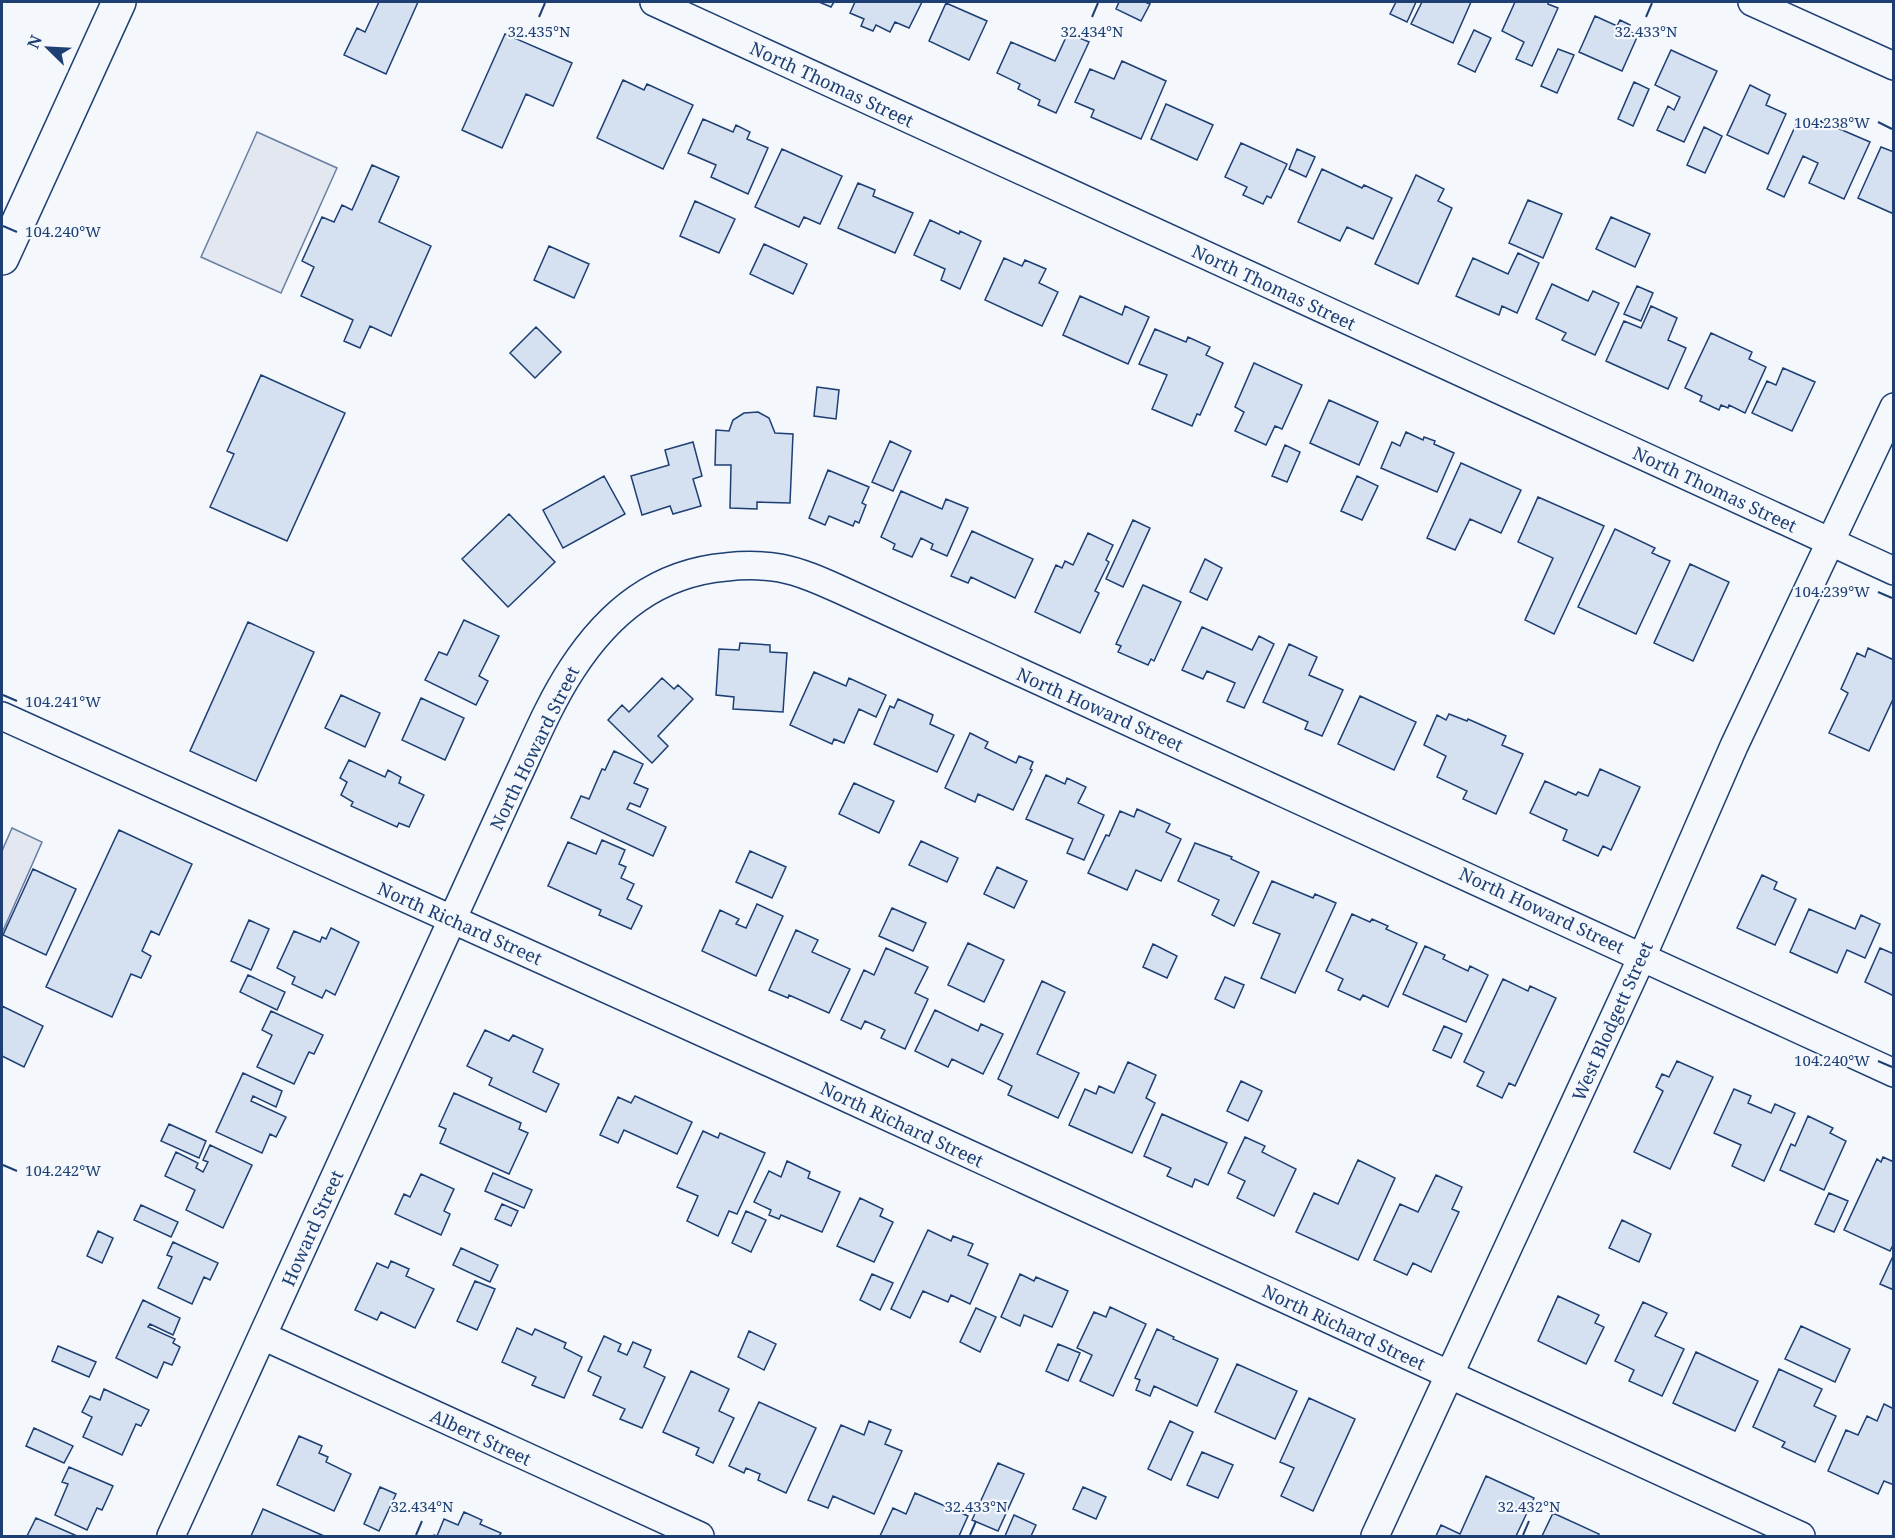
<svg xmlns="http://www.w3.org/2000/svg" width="1895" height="1538" font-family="'Noto Serif',serif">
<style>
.parking{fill:#e3e8f0;stroke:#687fa3;stroke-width:1.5}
.building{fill:#d5e0f0;stroke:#1d3f73;stroke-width:1.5}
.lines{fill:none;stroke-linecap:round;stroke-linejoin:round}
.minor-casing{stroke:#1d3f73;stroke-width:30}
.trunk-casing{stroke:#1d3f73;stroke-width:36}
.minor{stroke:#f4f7fb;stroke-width:27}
.trunk{stroke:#f4f7fb;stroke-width:33}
.ticks{fill:none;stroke:#1d3f73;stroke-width:2}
.labels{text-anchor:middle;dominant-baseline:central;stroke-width:4.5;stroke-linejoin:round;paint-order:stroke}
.street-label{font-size:18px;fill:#1d3f73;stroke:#f4f7fb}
.ticks-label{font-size:15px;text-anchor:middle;fill:#1d3f73;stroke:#f4f7fb;stroke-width:4.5;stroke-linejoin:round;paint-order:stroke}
</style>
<rect width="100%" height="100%" fill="#f4f7fb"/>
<path class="parking" d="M257,132l80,36 -56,125 -80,-36z
M12,828l30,14 -40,91v-82z"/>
<path class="building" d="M379,2h39l-32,72 -42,-19 13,-27 8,4z
M819,2h15l-3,5z
M855,2h67l-13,26 -14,-6 -5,10 -14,-7 -3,6 -12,-5 3,-7 -14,-6z
M1119,2h26l5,2 -9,17 -25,-12z
M1396,2h20l-9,20 -17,-8z
M1422,2h49l-18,41 -42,-19z
M1515,2h34l-1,2 10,4 -26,58 -16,-7 8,-17 -22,-11z
M946,3l41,18 -18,39 -40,-19z
M1595,16l22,10 3,-6 10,5 -2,6 10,4 -16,36 -43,-19z
M1474,30l17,8 -16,34 -17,-8z
M1068,33l21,9 -33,71 -18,-8 2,-5 -22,-11 2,-5 -23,-11 14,-31 44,19z
M505,34l67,29 -19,43 -27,-12 -24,54 -40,-18z
M1558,49l16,6 -17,38 -16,-7z
M1671,50l46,21 -33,71 -27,-12 11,-24 6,4 6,-13 -25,-12z
M1122,61l44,20 -25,58 -50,-22 3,-7 -19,-8 15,-33 24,10z
M623,80l21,10 3,-6 46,21 -30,64 -66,-31z
M1634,82l15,7 -16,37 -15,-7z
M1750,85l20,10 -4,10 20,9 -18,40 -41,-19z
M1166,104l47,21 -16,35 -46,-21z
M703,119l30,13 3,-7 14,7 -3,7 21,9 -20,46 -37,-17 5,-12 -28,-12z
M1798,120l19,9 4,-8 49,21 -26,57 -35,-16 9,-20 -15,-7 -19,41 -17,-8z
M1704,127l18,9 -17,37 -18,-8z
M1241,143l46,21 -16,34 -4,-2 -4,8 -20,-9 4,-8 -22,-10z
M1881,147l13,5v62l-36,-16z
M782,149l60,27 -22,48 -16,-7 -5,10 -44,-20z
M1297,149l18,8 -9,20 -17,-8z
M372,165l27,12 -20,45 52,24 -40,90 -21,-10 -10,22 -16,-7 9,-21 -52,-24 13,-29 -12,-6 20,-44 12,5 8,-17 10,5z
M1322,169l40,19 2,-3 28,13 -19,41 -26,-12 -7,14 -42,-19z
M1416,175l28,14 -6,12 14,7 -34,76 -43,-20z
M858,183l17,7 -2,6 40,17 -18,40 -57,-25z
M1528,200l34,14 -19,44 -34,-15z
M695,201l40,18 -16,34 -39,-17z
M1611,217l39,17 -15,33 -39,-18z
M930,220l29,14 1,-3 21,10 -21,48 -19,-9 4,-11 -31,-14z
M764,244l43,20 -14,30 -43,-20z
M549,246l40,18 -15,34 -40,-18z
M1518,253l21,10 -22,50 -15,-7 -3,9 -43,-19 17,-38 35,16z
M1004,258l18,8 3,-6 21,9 -7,14 19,9 -16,34 -57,-26z
M1552,284l36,17 5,-10 26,12 -24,52 -33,-15 4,-7 -30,-14z
M1637,286l16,7 -12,28 -17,-7z
M1080,296l42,19 3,-9 24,11 -21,47 -65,-29z
M1651,306l26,12 -9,22 18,8 -18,41 -62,-28 18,-40 17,7z
M536,327l25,25 -26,26 -25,-25z
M1155,329l31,13 2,-5 22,10 -4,8 17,8 -23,52 -3,-1 -5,12 -40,-17 15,-34 -28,-11z
M1711,333l41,19 -3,7 17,8 -21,46 -16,-8 -1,3 -7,-3 -2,5 -19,-9 2,-5 -17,-8z
M1254,363l48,22 -20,44 -7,-3 -9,19 -31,-14 9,-19 -9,-5z
M1783,368l32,14 -23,49 -40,-18 15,-32 9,4z
M261,375l84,38 -58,128 -77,-34 24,-53 -7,-3z
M817,387l22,3 -3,29 -22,-3z
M1329,400l49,22 -19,43 -49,-22z
M758,412l11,6 6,15 18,1 -3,69 -33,-1v7l-27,-1 1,-43h-16l1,-35 13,1 4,-11 11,-7z
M1406,432l17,8 1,-3 11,4 -1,3 20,9 -17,39 -56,-24 11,-26 8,4z
M890,441l21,10 -18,40 -21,-9z
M693,442l9,34 -9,3 8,27 -28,8 -3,-8 -28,9 -11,-39 38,-11 -4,-15z
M1285,445l15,7 -13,30 -15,-6z
M1461,463l60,27 -20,43 -31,-14 -15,31 -28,-12z
M828,470l41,17 -7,16 4,2 -7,18 -4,-2 -2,5 -24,-10 -4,9 -16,-7z
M604,476l21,38 -62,34 -20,-38z
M1357,476l21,10 -16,34 -21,-9z
M901,491l41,18 4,-10 22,9 -21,48 -16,-7 2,-5 -12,-6 -9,19 -19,-8 2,-5 -14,-7z
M1538,497l66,29 -50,108 -29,-14 28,-62 -35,-16z
M509,514l46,48 -47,45 -46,-48z
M1133,520l17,8 -27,59 -17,-8z
M1615,529l40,19 -3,5 18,8 -34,73 -58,-27z
M972,531l61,28 -18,39 -44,-21 -3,6 -17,-7z
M1088,533l25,12 -7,15 3,2 -14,29 4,2 -19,40 -45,-21 21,-47 6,3 3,-7 8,4z
M1205,559l17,9 -15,32 -17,-8z
M1690,564l39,18 -36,79 -39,-18z
M1143,585l38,17 -27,59 -3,-2 -3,6 -30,-13 3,-6 -5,-2z
M464,620l35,16 -20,40 9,5 -12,24 -51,-25 14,-28 8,3z
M248,622l66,30 -58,129 -66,-30z
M1202,627l50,23 7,-14 15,8 -30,64 -17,-7 8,-18 -28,-12 -4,8 -21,-9z
M740,643l30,2v7l17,1 -4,59 -50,-3 1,-12 -18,-2 3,-46 20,1z
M1289,644l28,13 -8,18 34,15 -21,46 -17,-7 3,-7 -45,-20z
M1868,648l26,12v37l-25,54 -40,-18 19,-40 -7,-4 16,-36 8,4z
M814,672l32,14 3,-8 37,17 -10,22 -17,-8 -15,34 -10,-4 -2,5 -42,-19z
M662,678l12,11 4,-4 15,14 -35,37 10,10 -16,17 -44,-43 14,-15 7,7z
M341,695l39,18 -15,34 -40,-19z
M1360,696l56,26 -22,48 -56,-26z
M421,698l43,20 -19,42 -43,-20z
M898,699l35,16 -3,9 24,11 -17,37 -63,-28 16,-38 4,2z
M1449,714l18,7 1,-2 38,17 -4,9 21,9 -27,60 -33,-15 4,-8 -30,-14 9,-21 -22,-11 13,-30 9,5z
M970,733l18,9 -3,6 31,15 3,-7 14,6 -3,7 2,1 -19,40 -35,-16 -3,8 -30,-14z
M614,751l29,13 -9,19 14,6 -8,18 -10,-4 -3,6 39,18 -13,29 -82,-38 10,-22 8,3 13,-30 3,1z
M349,760l36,17 3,-7 13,7 -2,6 25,12 -15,32 -10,-4 -2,4 -46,-21 2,-4 -12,-7 6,-13 -7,-4z
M1600,769l40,18 -29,63 -8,-4 -5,10 -35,-16 4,-10 -37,-17 15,-32 31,14 2,-3 10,4z
M1046,775l19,9 2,-6 19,9 -8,16 26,12 -20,45 -17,-7 6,-14 -47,-20z
M854,783l40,18 -15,32 -40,-19z
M1137,809l33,15 -4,8 15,7 -20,42 -25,-11 -9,20 -39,-17 18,-38 3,1 11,-25 14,6z
M119,830l73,34 -33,71 -8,-4 -9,20 9,5 -10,22 -10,-4 -19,43 -66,-30z
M602,840l23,10 -6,14 7,3 -5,11 13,6 -7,15 15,7 -11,23 -32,-14 2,-5 -53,-24 20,-44 28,12z
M921,841l37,17 -11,24 -38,-17z
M1195,843l37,14 -1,2 28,13 -25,54 -22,-11 7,-15 -41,-19z
M750,851l36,16 -14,31 -36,-16z
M997,867l30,14 -13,27 -30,-14z
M33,869l43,20 -30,66 -43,-20z
M1762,875l15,7 -3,7 22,10 -21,46 -38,-17z
M1272,881l41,17 2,-4 21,9 -41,90 -34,-15 19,-44 -27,-11z
M757,904l26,12 -27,60 -54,-25 18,-41 19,9 -3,5 10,4z
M892,908l34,15 -13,28 -34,-15z
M1809,909l46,20 6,-14 19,9 -15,34 -18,-8 -10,23 -47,-21z
M1352,914l18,8 2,-3 16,7 -2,3 31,14 -29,64 -25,-12 -3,5 -22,-10 5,-11 -17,-8z
M249,920l20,9 -18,41 -20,-9z
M331,928l28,14 -24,53 -9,-5 -4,8 -30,-14 3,-7 -18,-9 17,-37 26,11 2,-5 4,2z
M796,930l22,10 -6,12 38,17 -21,44 -40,-18 -1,3 -19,-8z
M968,943l36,17 -20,42 -36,-17z
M1153,944l24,12 -10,22 -24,-11z
M1425,946l20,9 -2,4 25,12 2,-5 18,9 -22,47 -63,-28z
M886,948l42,19 -13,26 13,6 -23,50 -24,-11 4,-8 -20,-9 -4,8 -20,-9 23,-50 10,5z
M1880,948l14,6v42l-29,-14z
M248,975l37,17 -8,18 -37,-18z
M1225,977l19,8 -10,23 -19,-9z
M1503,979l25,12 2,-5 26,12 -41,88 -6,-3 -7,15 -25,-12 7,-14 -20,-10z
M1042,981l23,11 -28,62 42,19 -21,45 -50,-23 4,-9 -14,-7z
M2,1006l41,20 -19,41 -22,-11z
M935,1010l43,21 3,-7 22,10 -20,40 -31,-15 -4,8 -33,-16z
M271,1011l52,24 -9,19 -5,-2 -15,32 -37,-17 15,-32 -10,-5z
M1444,1026l18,8 -11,24 -18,-8z
M485,1030l24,11 4,-6 30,14 -10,23 26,12 -13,28 -57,-27 3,-7 -25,-12z
M1677,1061l36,16 -43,92 -36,-17 29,-61 -7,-4 6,-13 7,3z
M1128,1062l28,13 -10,23 9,5 -23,50 -63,-28 16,-36 11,5 3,-8 15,7z
M243,1073l39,18 -6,16 -23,-11 -2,5 35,16 -10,20 -6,-3 -8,19 -46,-21z
M1241,1081l21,10 -14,30 -21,-10z
M1734,1089l17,7 -3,7 23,10 4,-9 20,9 -31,68 -32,-15 9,-21 -27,-12z
M454,1093l67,30 -2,6 9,4 -19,41 -69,-31 6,-14 -7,-3z
M635,1096l57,26 -15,32 -53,-24 -6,13 -18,-8 18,-38 13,6z
M1162,1114l65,29 -19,42 -13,-6 -3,8 -25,-11 4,-8 -27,-12z
M1808,1116l25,12 -3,5 16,8 -22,49 -44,-20 11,-26 4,2z
M169,1124l37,17 -7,17 -38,-17z
M703,1131l15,7 2,-5 45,20 -28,61 -8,-3 -11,25 -31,-15 11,-25 -21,-9z
M1245,1137l20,9 -3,6 34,17 -22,47 -37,-18 8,-17 -17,-8z
M210,1145l42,20 -29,63 -37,-18 9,-20 -30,-14 11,-24 22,11 -2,5 7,4 5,-10 -5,-2z
M1883,1157l11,5v81l-4,8 -46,-21 33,-71 4,3z
M1358,1160l37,18 -37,82 -62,-28 18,-39 24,11z
M787,1161l23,11 -2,6 32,14 -18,40 -41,-17 -2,4 -10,-4 2,-5 -17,-8 15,-31 12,6z
M493,1173l39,17 -8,18 -39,-17z
M421,1174l33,15 -10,22 6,3 -9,21 -46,-21 9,-20 6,3z
M1436,1175l26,12 -10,22 7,3 -28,60 -18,-9 -6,12 -33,-15 26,-56 18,8z
M1829,1193l19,8 -14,31 -19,-8z
M860,1198l23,11 -3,7 13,6 -19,40 -37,-16z
M502,1204l16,7 -7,15 -16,-7z
M141,1205l37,17 -7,15 -37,-17z
M746,1211l20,9 -15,32 -19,-9z
M1622,1220l29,14 -12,28 -30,-14z
M928,1230l23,11 2,-5 20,8 -5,11 20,9 -18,40 -19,-9 -3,7 -25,-11 -13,27 -19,-9z
M98,1231l15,7 -11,25 -15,-7z
M173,1242l45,21 -8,17 -6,-3 -12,27 -34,-16 14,-31 -5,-2z
M461,1248l37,17 -8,17 -37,-17z
M1894,1254v36l-14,-6z
M391,1261l18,8 -3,7 28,13 -19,39 -34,-16 -4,8 -22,-10 22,-47 11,5z
M872,1274l21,9 -13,27 -20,-10z
M1020,1274l14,7 2,-4 32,14 -16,36 -28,-12 -4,11 -19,-9z
M475,1281l20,8 -18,41 -20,-9z
M1558,1296l41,19 -4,8 9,4 -18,37 -48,-23z
M143,1300l37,18 -7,17 -23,-11 -2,3 27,12 -2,4 7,4 -8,18 -8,-3 -7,16 -41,-20z
M1643,1302l24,11 -12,23 29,13 -22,47 -33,-15 5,-11 -19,-9z
M1110,1307l36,17 -33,72 -33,-15 12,-26 -15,-7 17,-36 12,5z
M976,1308l20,9 -16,35 -20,-10z
M1801,1326l49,23 -15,33 -50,-23z
M517,1328l15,7 3,-6 31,14 -2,5 18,9 -18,41 -32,-13 4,-8 -34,-15z
M1157,1329l17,8 -1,2 45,20 -21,47 -43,-20 -4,10 -14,-6 4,-10 -5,-2z
M749,1331l27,13 -12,26 -26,-13z
M604,1336l17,8 -3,7 9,4 6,-13 18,8 -7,17 21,10 -23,51 -22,-9 5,-10 -32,-14 8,-18 -13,-6z
M1058,1344l22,9 -12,28 -22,-10z
M58,1346l38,16 -7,15 -37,-16z
M1696,1352l62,29 -23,50 -62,-28z
M1237,1364l60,27 -22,48 -60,-27z
M1779,1369l43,20 -8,17 22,10 -21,46 -33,-15 3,-5 -32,-15z
M691,1371l38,18 -10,22 15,7 -21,45 -17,-8 3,-7 -36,-16z
M104,1389l45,21 -8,16 -5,-2 -14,31 -39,-18 9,-20 -10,-5 8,-16 10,4z
M1309,1398l46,21 -42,92 -32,-15 13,-28 -14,-6z
M759,1402l57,26 -30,65 -28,-13 2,-6 -14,-6 -2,5 -15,-7z
M1884,1404l10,5v76l-10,-4 -6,13 -50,-23 18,-41 12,5 9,-19 10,5z
M869,1421l22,9 -6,14 17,7 -28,63 -41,-18 -5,12 -20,-8 33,-75 23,10z
M1170,1421l23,11 -22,48 -23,-11z
M34,1428l39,18 -9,17 -38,-17z
M299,1436l23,10 -3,7 9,4 -2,5 25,12 -17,37 -57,-26z
M1202,1452l31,13 -15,33 -31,-13z
M998,1463l26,11 -26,57 -26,-11z
M69,1467l44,19 -11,24 -5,-2 -10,22 -32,-15 13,-31 -6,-2z
M1486,1476l48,22 -18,38h-80l5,-11 19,9z
M380,1487l16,7 -17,37 -15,-7z
M1083,1487l23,10 -10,22 -23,-10z
M915,1493l53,23 -9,20h-79l13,-28 13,6z
M263,1509l61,27h-73z
M464,1512l18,8 -2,4 21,9 -2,3h-66l1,-1 3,1 7,-17 14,6z
M1553,1513l46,21 -1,2h-56z
M1014,1515l22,10 -5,11h-26z
M36,1518l41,18h-50z"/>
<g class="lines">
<g class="minor-casing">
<path id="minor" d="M654,2l1240,569
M1752,2l142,64
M2,716c264,122 531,239 797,360 334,152 667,308 1002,460
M263,1336l437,200
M171,1536l343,-752c18,-38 35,-80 58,-115 37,-57 85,-96 154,-102 18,-2 36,-2 54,1 21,4 41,13 61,22l1053,483
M1375,1536l267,-579 92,-211 160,-339"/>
</g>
<g class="trunk-casing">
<path id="trunk" d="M2,258l117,-256"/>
</g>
<use href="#minor" class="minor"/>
<use href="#trunk" class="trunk"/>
</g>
<path class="ticks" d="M539,17l6,-14M1092,17l6,-14M1646,17l6,-14M1878,122l14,7M3,226l14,6M1878,592l14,6M3,695l14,6M1878,1061l14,6M3,1165l14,6M416,1535l6,-14M970,1535l6,-14M1523,1535l6,-14"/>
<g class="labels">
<g class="street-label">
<text transform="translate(832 84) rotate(25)">North Thomas Street</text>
<text transform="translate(1274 287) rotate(25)">North Thomas Street</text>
<text transform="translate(1715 489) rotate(25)">North Thomas Street</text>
<text transform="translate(1100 709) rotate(24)">North Howard Street</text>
<text transform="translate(534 748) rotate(-64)">North Howard Street</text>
<text transform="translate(1542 910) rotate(25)">North Howard Street</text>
<text transform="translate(460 923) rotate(24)">North Richard Street</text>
<text transform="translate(1612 1021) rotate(-66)">West Blodgett Street</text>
<text transform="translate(902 1124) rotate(25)">North Richard Street</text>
<text transform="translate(312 1228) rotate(-66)">Howard Street</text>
<text transform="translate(1344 1327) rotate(25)">North Richard Street</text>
<text transform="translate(481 1437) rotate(25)">Albert Street</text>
</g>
</g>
<g class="ticks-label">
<text x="539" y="37">32.435°N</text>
<text x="1092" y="37">32.434°N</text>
<text x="1646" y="37">32.433°N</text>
<text x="1832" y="128">104.238°W</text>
<text x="63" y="237">104.240°W</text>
<text x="1832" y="597">104.239°W</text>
<text x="63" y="707">104.241°W</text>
<text x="1832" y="1066">104.240°W</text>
<text x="63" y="1176">104.242°W</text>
<text x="422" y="1512">32.434°N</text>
<text x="976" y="1512">32.433°N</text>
<text x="1529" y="1512">32.432°N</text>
</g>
<rect width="1895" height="1538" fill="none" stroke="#1d3f73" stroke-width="6"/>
<g transform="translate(48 48) rotate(294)" stroke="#f4f7fb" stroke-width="4.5" paint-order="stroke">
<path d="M0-4.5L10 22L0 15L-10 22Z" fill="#1d3f73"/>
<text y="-9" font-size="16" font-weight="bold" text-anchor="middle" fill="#1d3f73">N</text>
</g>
</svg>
